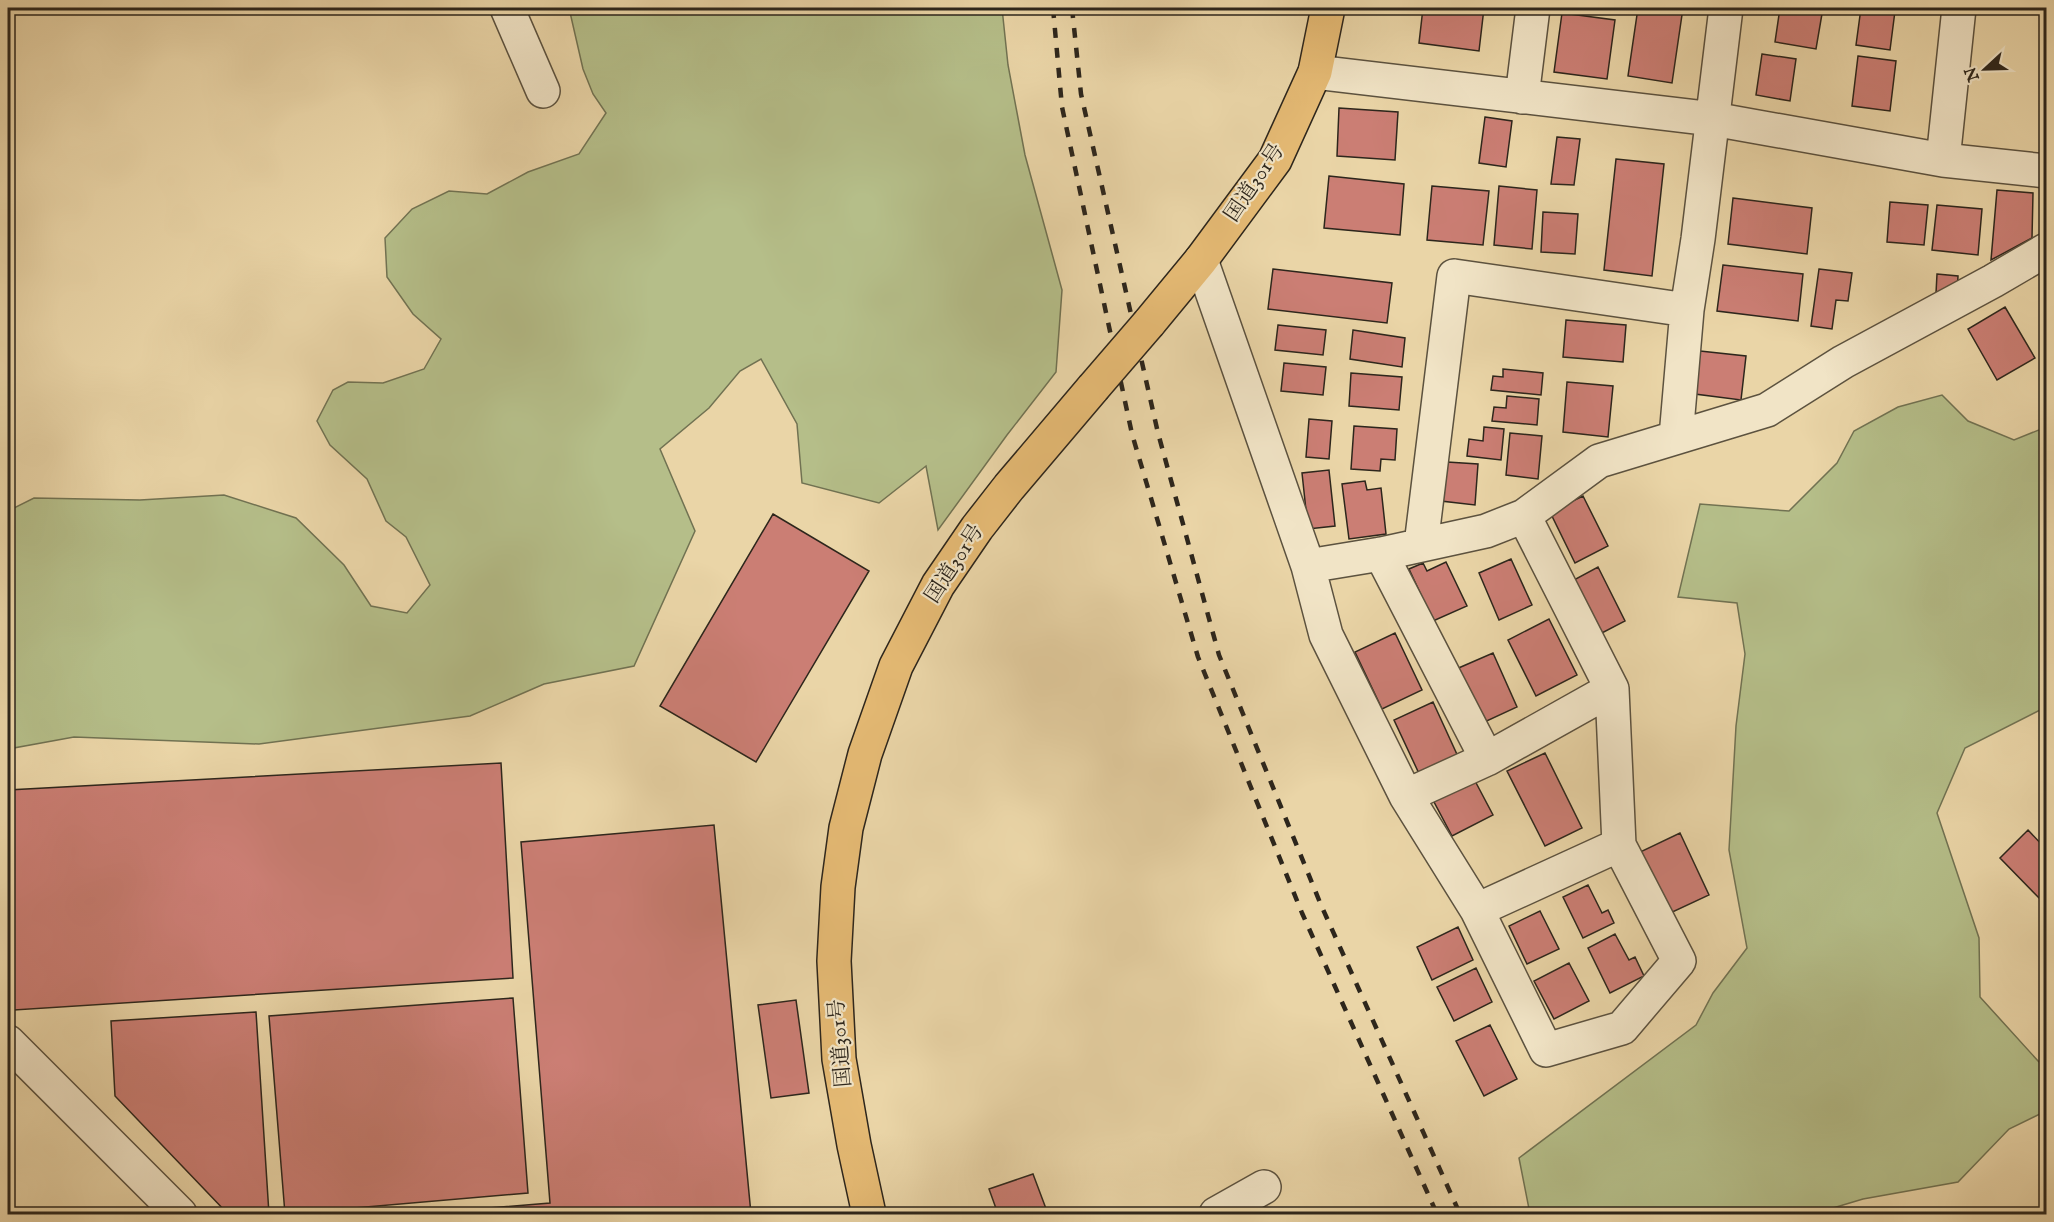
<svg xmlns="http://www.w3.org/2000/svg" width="2054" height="1222" font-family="'IM FELL English','Noto Serif JP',serif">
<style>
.green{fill:#b5be89;stroke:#717252;stroke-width:1.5}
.building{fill:#cb7e74;stroke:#2d261c;stroke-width:1.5}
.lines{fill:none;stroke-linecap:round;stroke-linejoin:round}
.minor-casing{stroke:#5c523f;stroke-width:36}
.highway-casing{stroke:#2d261c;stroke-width:36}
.minor{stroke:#f1e4c6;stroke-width:33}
.highway{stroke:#e5ba74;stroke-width:33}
.rail{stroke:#2d261c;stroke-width:4.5;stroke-dasharray:10 10;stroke-linecap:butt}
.highway-bridge-casing{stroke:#2d261c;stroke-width:36;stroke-linecap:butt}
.highway-bridge{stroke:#e5ba74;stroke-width:33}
.labels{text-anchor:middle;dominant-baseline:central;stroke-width:4.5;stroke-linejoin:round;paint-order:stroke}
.street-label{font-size:21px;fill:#2d261c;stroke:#f1e4c6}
</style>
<rect width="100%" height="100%" fill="#ead5a7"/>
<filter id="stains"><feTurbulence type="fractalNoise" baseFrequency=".00333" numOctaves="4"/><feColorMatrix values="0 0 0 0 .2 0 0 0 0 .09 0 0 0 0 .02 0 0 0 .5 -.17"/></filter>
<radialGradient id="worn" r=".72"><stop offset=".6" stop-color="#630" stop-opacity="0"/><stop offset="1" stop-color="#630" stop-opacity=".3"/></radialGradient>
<path class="green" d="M569,8h433l6,57 17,90 37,135 -6,82 -49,63 -69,95 -12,-64 -47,37 -77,-20 -5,-59 -36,-65 -21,12 -31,37 -49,41 35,82 -61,135 -90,18 -74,32 -211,28 -185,-7 -66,12v-238l26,-13 106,2 84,-5 72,23 48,47 27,41 36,7 23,-28 -24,-48 -20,-16 -19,-42 -37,-34 -13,-24 16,-31 15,-8 35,1 41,-14 17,-30 -28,-25 -26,-37 -2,-39 27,-29 37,-18 38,3 41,-22 51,-18 27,-41 -13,-19 -10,-25z
M1942,395l26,26 46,19 32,-13v280l-81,41 -28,65 42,125 1,59 59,65 7,1v48l-37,18 -51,53 -95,17 -50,15h-283l-11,-56 177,-133 17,-32 34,-45 -18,-98 7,-124 9,-72 -8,-51 -59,-6 22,-93 89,7 48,-48 17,-32 44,-24z"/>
<path class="building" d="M1423,8h61l-5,43 -60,-8z
M1638,8h45l-11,75 -44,-7z
M1780,8h43l-7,41 -41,-7z
M1861,8l34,3 -5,39 -34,-5z
M1562,13l53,7 -8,59 -53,-7z
M1762,54l34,5 -6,42 -34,-6z
M1858,56l38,5 -6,50 -38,-5z
M1339,108l59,4 -3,48 -58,-4z
M1485,117l27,4 -6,46 -27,-4z
M1557,137l23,2 -6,46 -23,-1z
M1616,159l48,5 -12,112 -48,-6z
M1329,176l75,8 -4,51 -76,-7z
M1432,186l57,5 -6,54 -56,-5z
M1499,186l38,4 -5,59 -38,-4z
M1997,190l36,3 -1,45 -41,22z
M1733,198l79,10 -5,46 -79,-10z
M1890,202l38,3 -4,40 -37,-3z
M1937,205l45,4 -4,46 -46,-5z
M1543,212l35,2 -3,40 -34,-2z
M1723,265l80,9 -5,47 -81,-10z
M1273,269l119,14 -5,40 -119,-14z
M1819,269l33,4 -4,28 -12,-1 -4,29 -21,-3z
M1937,274l21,2 -1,19 -21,-2z
M2005,307l30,51 -38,22 -29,-51z
M1566,320l60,5 -3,37 -60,-5z
M1278,325l48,5 -3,25 -48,-5z
M1353,330l52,8 -3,29 -52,-8z
M1700,351l46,5 -5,44 -46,-6z
M1284,363l42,4 -3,28 -42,-4z
M1503,369l40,4 -2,22 -50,-5 2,-14 10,1z
M1351,373l51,4 -3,33 -50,-4z
M1567,382l46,4 -5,51 -45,-5z
M1507,396l32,3 -2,26 -45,-4 2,-14 12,1z
M1309,419l23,2 -3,38 -23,-2z
M1354,426l43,3 -2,31 -14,-1 -1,12 -29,-2z
M1484,427l20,2 -3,31 -34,-4 2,-17 14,2z
M1510,433l32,3 -4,43 -32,-4z
M1447,462l31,2 -3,41 -34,-4z
M1329,470l6,56 -27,3 -6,-56z
M1365,481l2,9 14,-2 5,46 -37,5 -7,-55z
M1583,496l25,50 -33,17 -25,-51z
M773,514l96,57 -113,191 -96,-56z
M1511,559l21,46 -33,15 -20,-47z
M1446,562l21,44 -34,15 -24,-52 14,-6 4,8z
M1598,567l27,54 -25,13 -28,-53z
M1549,619l28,56 -41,21 -28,-56z
M1395,633l27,57 -40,19 -27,-57z
M1493,653l24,54 -39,18 -24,-55z
M1433,702l27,59 -38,19 -28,-60z
M1545,753l37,75 -37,18 -38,-75z
M501,763l12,215 -499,32 -6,-112v-108z
M1474,779l19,36 -41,21 -19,-36z
M714,825l37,389h-336l135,-11 -29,-361z
M2028,830l18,19v41l-7,8 -39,-40z
M1680,833l29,62 -43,20 -28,-62z
M1588,885l14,28 6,-3 6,13 -31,15 -20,-41z
M1540,911l19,38 -32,15 -18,-38z
M1458,927l15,33 -41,20 -15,-33z
M1615,934l14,26 6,-3 9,19 -34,17 -22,-45z
M1569,963l20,38 -35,18 -20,-38z
M1476,968l16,34 -38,19 -17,-34z
M513,998l15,195 -243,21 -16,-198z
M796,1000l13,93 -38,5 -13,-93z
M256,1012l13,202h-41l-113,-118 -4,-75z
M1490,1025l27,54 -33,17 -28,-55z
M1033,1174l15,40h-50l-9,-25z"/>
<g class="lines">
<g class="minor-casing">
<path id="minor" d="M507,8l36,83
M1315,72l398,47 230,41 103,11
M1522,97l11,-89
M1943,160l16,-152
M1201,260l107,306 73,-12 105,-23 38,-15 75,-55 168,-51 76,-48 150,-81 53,-31
M1676,437l11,-127 11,-71 28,-231
M1524,516l88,173 7,156
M1421,545l33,-269 233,34
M1381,554l106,205
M1308,566l18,69 80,161 71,114 69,140 76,-22 57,-67 -60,-116 -142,65
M1406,796l81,-37 125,-70
M8,1042l172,172
M1216,1214l48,-27"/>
</g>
<g class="highway-casing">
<path id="highway" d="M1149,323l52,-63 74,-100 40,-88 13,-64
M869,1214l-15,-69 -15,-86 -5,-98 4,-74 8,-59 19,-74 31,-88 42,-81 39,-57 32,-41 84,-99"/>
</g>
<use href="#minor" class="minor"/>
<use href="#highway" class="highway"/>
<path class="rail" d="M1053,8l9,99 70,327 66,223 104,256 135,301
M1072,8l9,86 77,339 61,222 102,250 139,309"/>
<g class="highway-bridge-casing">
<path id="highway-bridge" d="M1093,388l56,-65"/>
</g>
<use href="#highway-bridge" class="highway-bridge"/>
</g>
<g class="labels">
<g class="street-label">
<text transform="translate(1255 183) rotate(-56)">国道301号</text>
<text transform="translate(955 564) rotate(-57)">国道301号</text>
<text transform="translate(841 1043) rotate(-95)">国道301号</text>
</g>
</g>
<rect width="2054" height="1222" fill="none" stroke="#ead5a7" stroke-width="30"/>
<rect x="9" y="9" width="2036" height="1204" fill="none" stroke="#2d261c" stroke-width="3"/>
<rect x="15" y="15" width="2024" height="1192" fill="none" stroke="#2d261c" stroke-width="1.5"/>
<g transform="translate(1985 69) rotate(248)" stroke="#f1e4c6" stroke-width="4.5" paint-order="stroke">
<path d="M0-4.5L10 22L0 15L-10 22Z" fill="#2d261c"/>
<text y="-9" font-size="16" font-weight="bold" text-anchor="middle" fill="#2d261c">N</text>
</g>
<rect width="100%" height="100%" filter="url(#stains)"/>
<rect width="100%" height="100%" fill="url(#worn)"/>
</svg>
